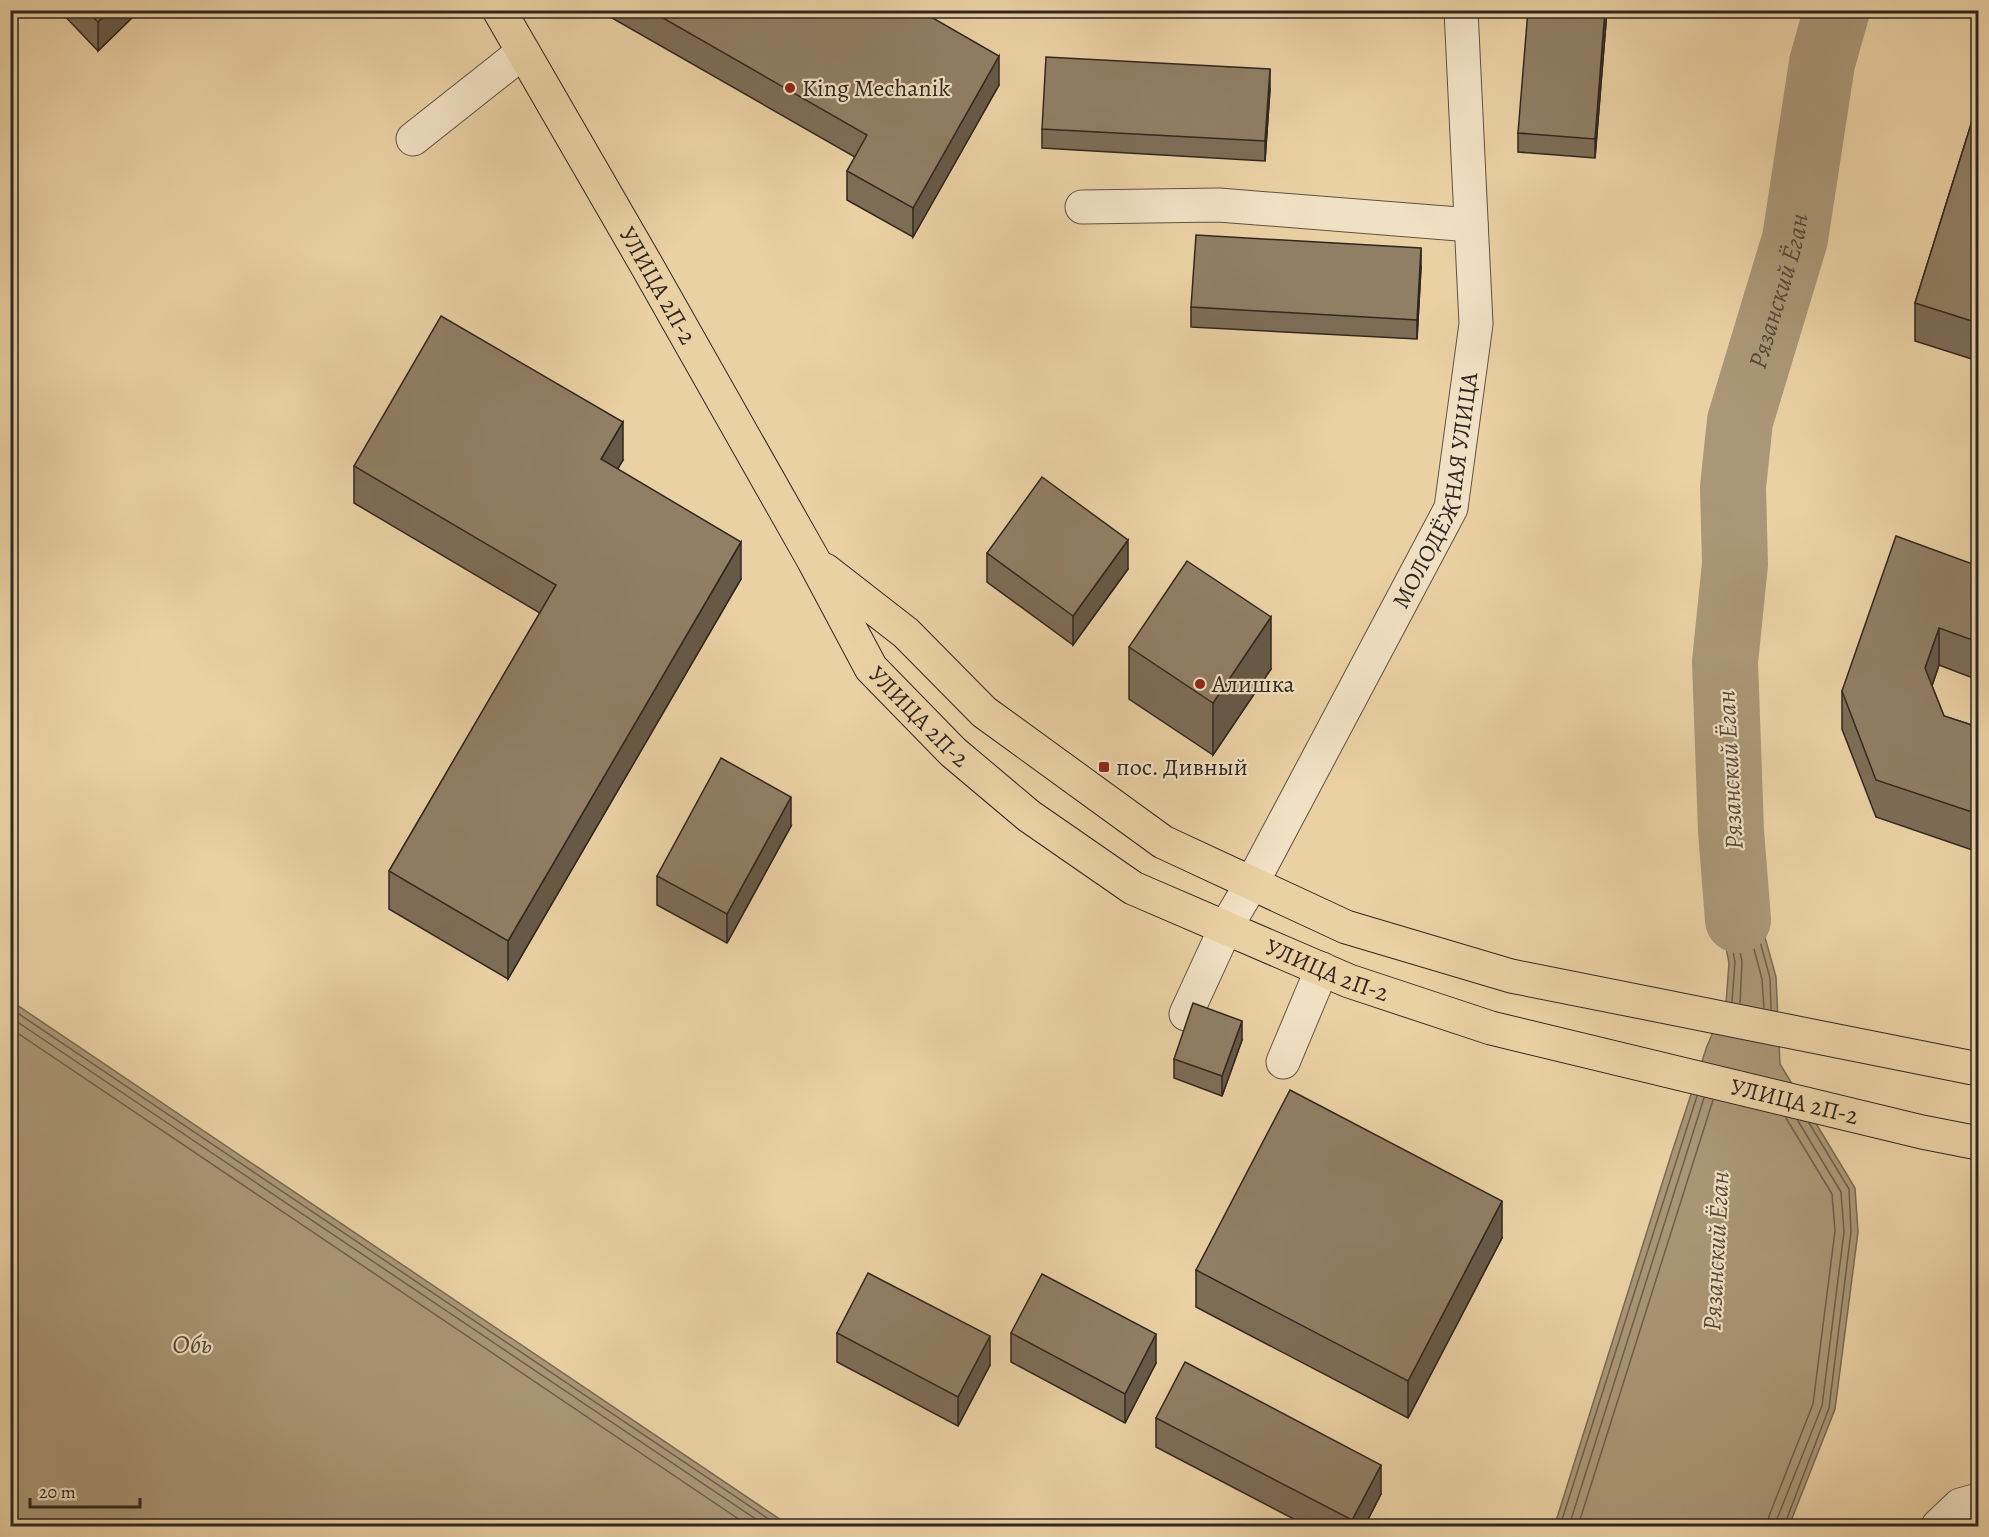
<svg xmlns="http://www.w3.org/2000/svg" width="1989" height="1537" font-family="Alegreya,serif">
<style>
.water{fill:#ab9777;stroke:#7a6a54;stroke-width:1.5}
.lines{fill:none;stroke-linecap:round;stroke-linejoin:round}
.shore{stroke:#6e5f4c;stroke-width:1.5}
.river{stroke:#ab9777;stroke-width:66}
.minor-casing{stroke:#5f5241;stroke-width:35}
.major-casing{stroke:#312720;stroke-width:35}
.minor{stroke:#f1e1c4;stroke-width:33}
.major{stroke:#ead1a4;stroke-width:33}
.wall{fill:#7d6d57;stroke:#312720;stroke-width:1.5}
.shaded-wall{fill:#665947;stroke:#312720;stroke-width:1.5}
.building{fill:#917f65;stroke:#312720;stroke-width:1.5}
.poi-dot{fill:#8f2418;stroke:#f1e1c4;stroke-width:2}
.labels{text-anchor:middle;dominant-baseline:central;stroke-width:4.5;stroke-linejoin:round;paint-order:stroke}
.poi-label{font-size:24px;fill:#312720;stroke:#f1e1c4;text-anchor:start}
.street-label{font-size:24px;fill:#312720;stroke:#f1e1c4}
.water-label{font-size:26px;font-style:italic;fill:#56493a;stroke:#f1e1c4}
</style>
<rect width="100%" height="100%" fill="#ead1a4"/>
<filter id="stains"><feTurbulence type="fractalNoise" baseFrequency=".00333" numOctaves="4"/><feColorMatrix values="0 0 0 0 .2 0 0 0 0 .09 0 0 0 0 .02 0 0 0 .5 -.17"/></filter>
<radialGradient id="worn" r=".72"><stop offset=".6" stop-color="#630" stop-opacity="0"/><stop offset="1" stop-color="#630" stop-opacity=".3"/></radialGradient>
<path class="water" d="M1709,831h22l22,6 2,64 21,76 4,87 75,124 3,44 -23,177 -46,117h-238l5,-5 116,-369 35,-106 19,-43 3,-40 -11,-59z
M10,1001h1l779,525h-779z"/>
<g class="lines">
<path class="shore" d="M1732,1002l3,-40 -11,-59 -8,-63 3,-3h11l17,6 2,58 21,77 1,31
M1740,1003l2,-41 -11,-60 -6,-55 2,-3 13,5 2,55 20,75 2,29
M10,1008l769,518
M10,1017l756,509
M10,1028l739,498
M1560,1526l137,-430
M1569,1526l135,-428
M1578,1526l135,-426
M1767,1526l2,-10 44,-112 22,-173 -3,-37 -46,-76
M1776,1526l1,-7 45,-113 22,-174 -3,-40 -43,-71
M1784,1526l45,-118 22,-176 -2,-43 -40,-66"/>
<path class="river" id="s1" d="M1738,920l-7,-89 -6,-169 10,-98 -2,-77 7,-66 55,-182 27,-176 15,-53"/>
<g class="minor-casing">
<g id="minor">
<path d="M413,139l110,-87"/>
<path d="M1082,207l137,-2 252,20"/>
<path id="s2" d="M1186,1014l40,-87 26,-44 199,-375 25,-184 -15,-314"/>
<path d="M1283,1062l39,-93"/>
<path d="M1938,1526l22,-21 18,-5"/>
</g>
</g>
<g class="major-casing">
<g id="major">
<path id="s3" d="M499,10l148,256 167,295 57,107 82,84 76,64 104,72 216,93 142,47 431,104 56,11"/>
<path d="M825,570l81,63 78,79 179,130 183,85 165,49 467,93"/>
</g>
</g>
<use href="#minor" class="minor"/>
<use href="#major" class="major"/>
</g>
<path class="wall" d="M59,10h81l-42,41z
M598,10h321l80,75 -86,152 -66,-37v-29l8,-14z
M1607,10l-12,148 -77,-6v-19z
M1270,89l-5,72 -223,-13v-19z
M1978,102v259l-63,-20v-38z
M1421,267l-4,72 -226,-12v-20z
M623,460l-6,9 124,110 -233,400 -119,-70v-38l151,-258 -186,-110v-37z
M987,553l141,16 -55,76 -86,-63z
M1978,566v114l-39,-15 -7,21 12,30 34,11v125l-102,-35 -34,-88v-38z
M1129,647l142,22 -58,86 -84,-56z
M791,826l-64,117 -70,-38v-29z
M1242,1040l-20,56 -48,-18v-19z
M1502,1238l-94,180 -212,-111v-37z
M837,1333l153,32 -32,61 -121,-64z
M1011,1333l145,30 -31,60 -114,-61z
M1156,1418l225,76 -17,33h-55l-153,-80z"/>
<path class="shaded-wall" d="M110,10h30l-42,41v-29z
M1605,10h2l-12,148v-19z
M999,56v29l-86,152v-29z
M1270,69v20l-5,72v-20z
M1421,248v19l-4,72v-19z
M623,422v38l-22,37v-38z
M1128,540v29l-55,76v-29z
M741,542v37l-233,400v-38z
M1271,617v52l-58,86v-52z
M1939,628v37l-14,41v-38z
M791,797v29l-64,117v-29z
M1242,1021v19l-20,56v-20z
M1502,1201v37l-94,180v-37z
M1156,1334v29l-31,60v-29z
M990,1336v29l-32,61v-29z
M1381,1465v29l-17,33h-12v-7z"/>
<path class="building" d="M86,10h24l-12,12z
M649,10h270l80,46 -86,152 -66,-37 20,-36z
M1528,10h77l-10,129 -77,-6z
M1046,57l224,12 -5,72 -223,-12z
M1978,102v221l-63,-20z
M1196,235l225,13 -4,72 -226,-13z
M441,316l182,106 -22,37 140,83 -233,399 -119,-70 167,-286 -202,-119z
M1042,477l86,63 -55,76 -86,-63z
M1896,536l82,30v76l-39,-14 -14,40 19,48 34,11v87l-102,-34 -34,-89z
M1187,561l84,56 -58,86 -84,-56z
M721,758l70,39 -64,117 -70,-38z
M1193,1003l49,18 -20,55 -48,-17z
M1290,1090l212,111 -94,180 -212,-111z
M868,1273l122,63 -32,61 -121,-64z
M1042,1274l114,60 -31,60 -114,-61z
M1185,1362l196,103 -29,55 -196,-102z"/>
<g class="poi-dot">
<circle cx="790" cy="88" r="6"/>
<circle cx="1200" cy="684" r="6"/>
<rect x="1098" y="761" width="12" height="12" rx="3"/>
</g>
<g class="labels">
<g class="poi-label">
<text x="802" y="88">King Mechanik</text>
<text x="1212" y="684">Алишка</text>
<text x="1116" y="767">пос. Дивный</text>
</g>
<g class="street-label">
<text stroke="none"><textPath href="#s3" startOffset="318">УЛИЦА 2П-2</textPath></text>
<text stroke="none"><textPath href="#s2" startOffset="584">МОЛОДЁЖНАЯ УЛИЦА</textPath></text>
<text stroke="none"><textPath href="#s3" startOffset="824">УЛИЦА 2П-2</textPath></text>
<text stroke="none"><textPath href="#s3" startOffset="1310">УЛИЦА 2П-2</textPath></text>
<text stroke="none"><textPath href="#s3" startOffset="1796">УЛИЦА 2П-2</textPath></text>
</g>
<g class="water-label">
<text stroke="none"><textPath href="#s1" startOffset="636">Рязанский Ёган</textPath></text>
<text transform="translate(1730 770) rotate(-93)">Рязанский Ёган</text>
<text transform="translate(1716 1251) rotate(-87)">Рязанский Ёган</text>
<text x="192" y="1344">Обь</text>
</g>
</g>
<rect width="1989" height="1537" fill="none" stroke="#ead1a4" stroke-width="36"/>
<rect x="12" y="12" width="1965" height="1513" fill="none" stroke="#312720" stroke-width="3"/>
<rect x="18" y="18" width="1953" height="1501" fill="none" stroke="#312720" stroke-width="1.5"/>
<path d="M30 1498v9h110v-9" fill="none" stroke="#312720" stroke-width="3"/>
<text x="39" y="1498" font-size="18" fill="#312720" stroke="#f1e1c4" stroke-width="4.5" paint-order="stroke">20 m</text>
<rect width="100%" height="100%" filter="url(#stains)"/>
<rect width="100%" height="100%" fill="url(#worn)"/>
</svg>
